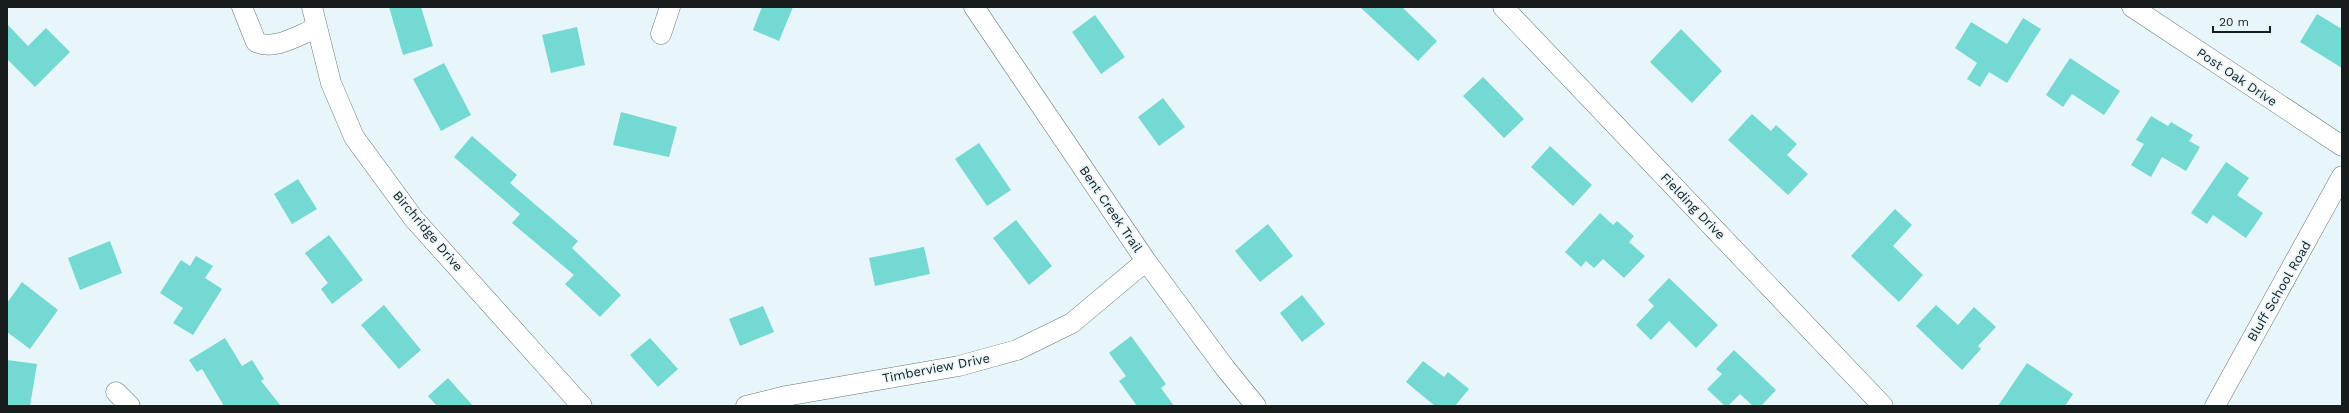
<svg xmlns="http://www.w3.org/2000/svg" width="2349" height="413" font-family="'Work Sans',sans-serif">
<style>
.building{fill:#74d8d3}
.lines{fill:none;stroke-linecap:round;stroke-linejoin:round}
.minor-casing{stroke:#687579;stroke-width:21}
.minor{stroke:#fff;stroke-width:20}
.labels{text-anchor:middle;dominant-baseline:central;stroke-width:3;stroke-linejoin:round;paint-order:stroke}
.street-label{font-size:13px;fill:#171c1d;stroke:#e7f6fb}
</style>
<rect width="100%" height="100%" fill="#e7f6fb"/>
<path class="building" d="M389,7h32l12,39 -30,9z
M762,7h31l-14,34 -26,-11z
M1360,7h42l35,34 -19,20z
M2317,14l25,15v39l-42,-26z
M1095,15l30,42 -24,17 -29,-42z
M2023,18l18,11 -34,54 -18,-11 -9,15 -13,-8 10,-16 -22,-15 16,-26 36,22z
M7,24l21,22 18,-18 24,24 -35,35 -28,-28z
M577,27l8,38 -34,8 -9,-38z
M1681,29l41,42 -30,32 -42,-41z
M2070,58l50,33 -16,24 -32,-21 -9,13 -17,-12z
M444,63l27,52 -30,16 -28,-52z
M1483,77l41,42 -20,19 -41,-42z
M1163,98l22,29 -26,19 -21,-29z
M621,112l56,15 -8,30 -56,-12z
M1752,114l19,17 5,-6 21,19 -10,11 21,19 -20,21 -60,-55z
M2151,116l17,10 3,-4 22,13 -4,6 11,6 -14,24 -24,-14 -11,20 -20,-12 13,-21 -8,-4z
M472,136l45,39 -7,8 68,58 -6,7 49,47 -21,22 -35,-33 9,-9 -62,-52 8,-9 -66,-57z
M979,143l32,47 -24,16 -32,-47z
M1550,146l42,39 -19,21 -42,-39z
M2226,162l23,16 -12,17 26,18 -17,25 -33,-23 -6,9 -16,-11z
M298,179l19,30 -25,15 -18,-30z
M1895,209l17,16 -19,21 30,29 -24,27 -48,-46z
M1600,213l13,12 4,-4 17,15 -5,6 16,14 -21,22 -21,-19 -9,9 -8,-7 -5,6 -16,-15z
M1016,220l36,46 -23,19 -36,-47z
M1268,224l25,32 -33,26 -25,-31z
M329,235l34,45 -31,24 -11,-15 7,-6 -23,-30z
M110,241l12,32 -42,17 -12,-32z
M924,247l6,27 -55,12 -6,-28z
M196,256l17,10 -8,12 17,11 -29,46 -20,-12 10,-15 -23,-15 21,-33 9,6z
M1669,278l49,47 -22,23 -27,-27 -18,19 -15,-15 18,-19 -6,-6z
M22,282l36,28 -28,39 -23,-17v-29z
M1302,295l23,29 -23,18 -22,-29z
M384,305l37,45 -22,19 -38,-44z
M1936,305l22,20 16,-18 22,20 -18,19 3,3 -19,21 -46,-44z
M763,306l11,26 -34,14 -11,-27z
M1131,336l35,48 -5,4 13,18h-37l-18,-25 7,-5 -17,-23z
M225,338l17,28 10,-6 12,19 -3,2 20,25h-57l-22,-37 -5,3 -8,-12z
M650,338l28,31 -20,18 -28,-32z
M1734,350l42,40 -15,16h-8l-13,-12 -12,12h-3l-18,-17 15,-15 -6,-5z
M7,360l30,4 -7,42h-23z
M1423,361l21,16 4,-5 21,17 -14,17h-20l-29,-24z
M2027,363l46,31 -8,12h-67z
M448,378l25,28h-36l-9,-10z"/>
<g class="lines">
<g class="minor-casing">
<path id="minor" d="M242,7l14,35c19,9 42,-7 61,-14
M312,7l19,76 23,54 60,82 168,187
M974,7l172,254 79,107 31,38
M1503,7l380,399
M2132,7l210,139
M661,34l9,-27
M116,392l14,14
M746,406l40,-10 173,-30 58,-16 55,-27 74,-62
M2215,406l127,-230"/>
</g>
<use href="#minor" class="minor"/>
</g>
<g class="labels">
<g class="street-label">
<text transform="translate(2237 77) rotate(34)">Post Oak Drive</text>
<text transform="translate(1693 206) rotate(46)">Fielding Drive</text>
<text transform="translate(1111 209) rotate(56)">Bent Creek Trail</text>
<text transform="translate(428 231) rotate(50)">Birchridge Drive</text>
<text transform="translate(2279 291) rotate(-60)">Bluff School Road</text>
<text transform="translate(936 368) rotate(-11)">Timberview Drive</text>
</g>
</g>
<rect width="2349" height="413" fill="none" stroke="#171c1d" stroke-width="16"/>
<path d="M2213 26v6h57v-6" fill="none" stroke="#171c1d" stroke-width="2"/>
<text x="2219" y="26" font-size="12" fill="#171c1d" stroke="#e7f6fb" stroke-width="3" paint-order="stroke">20 m</text>
</svg>
